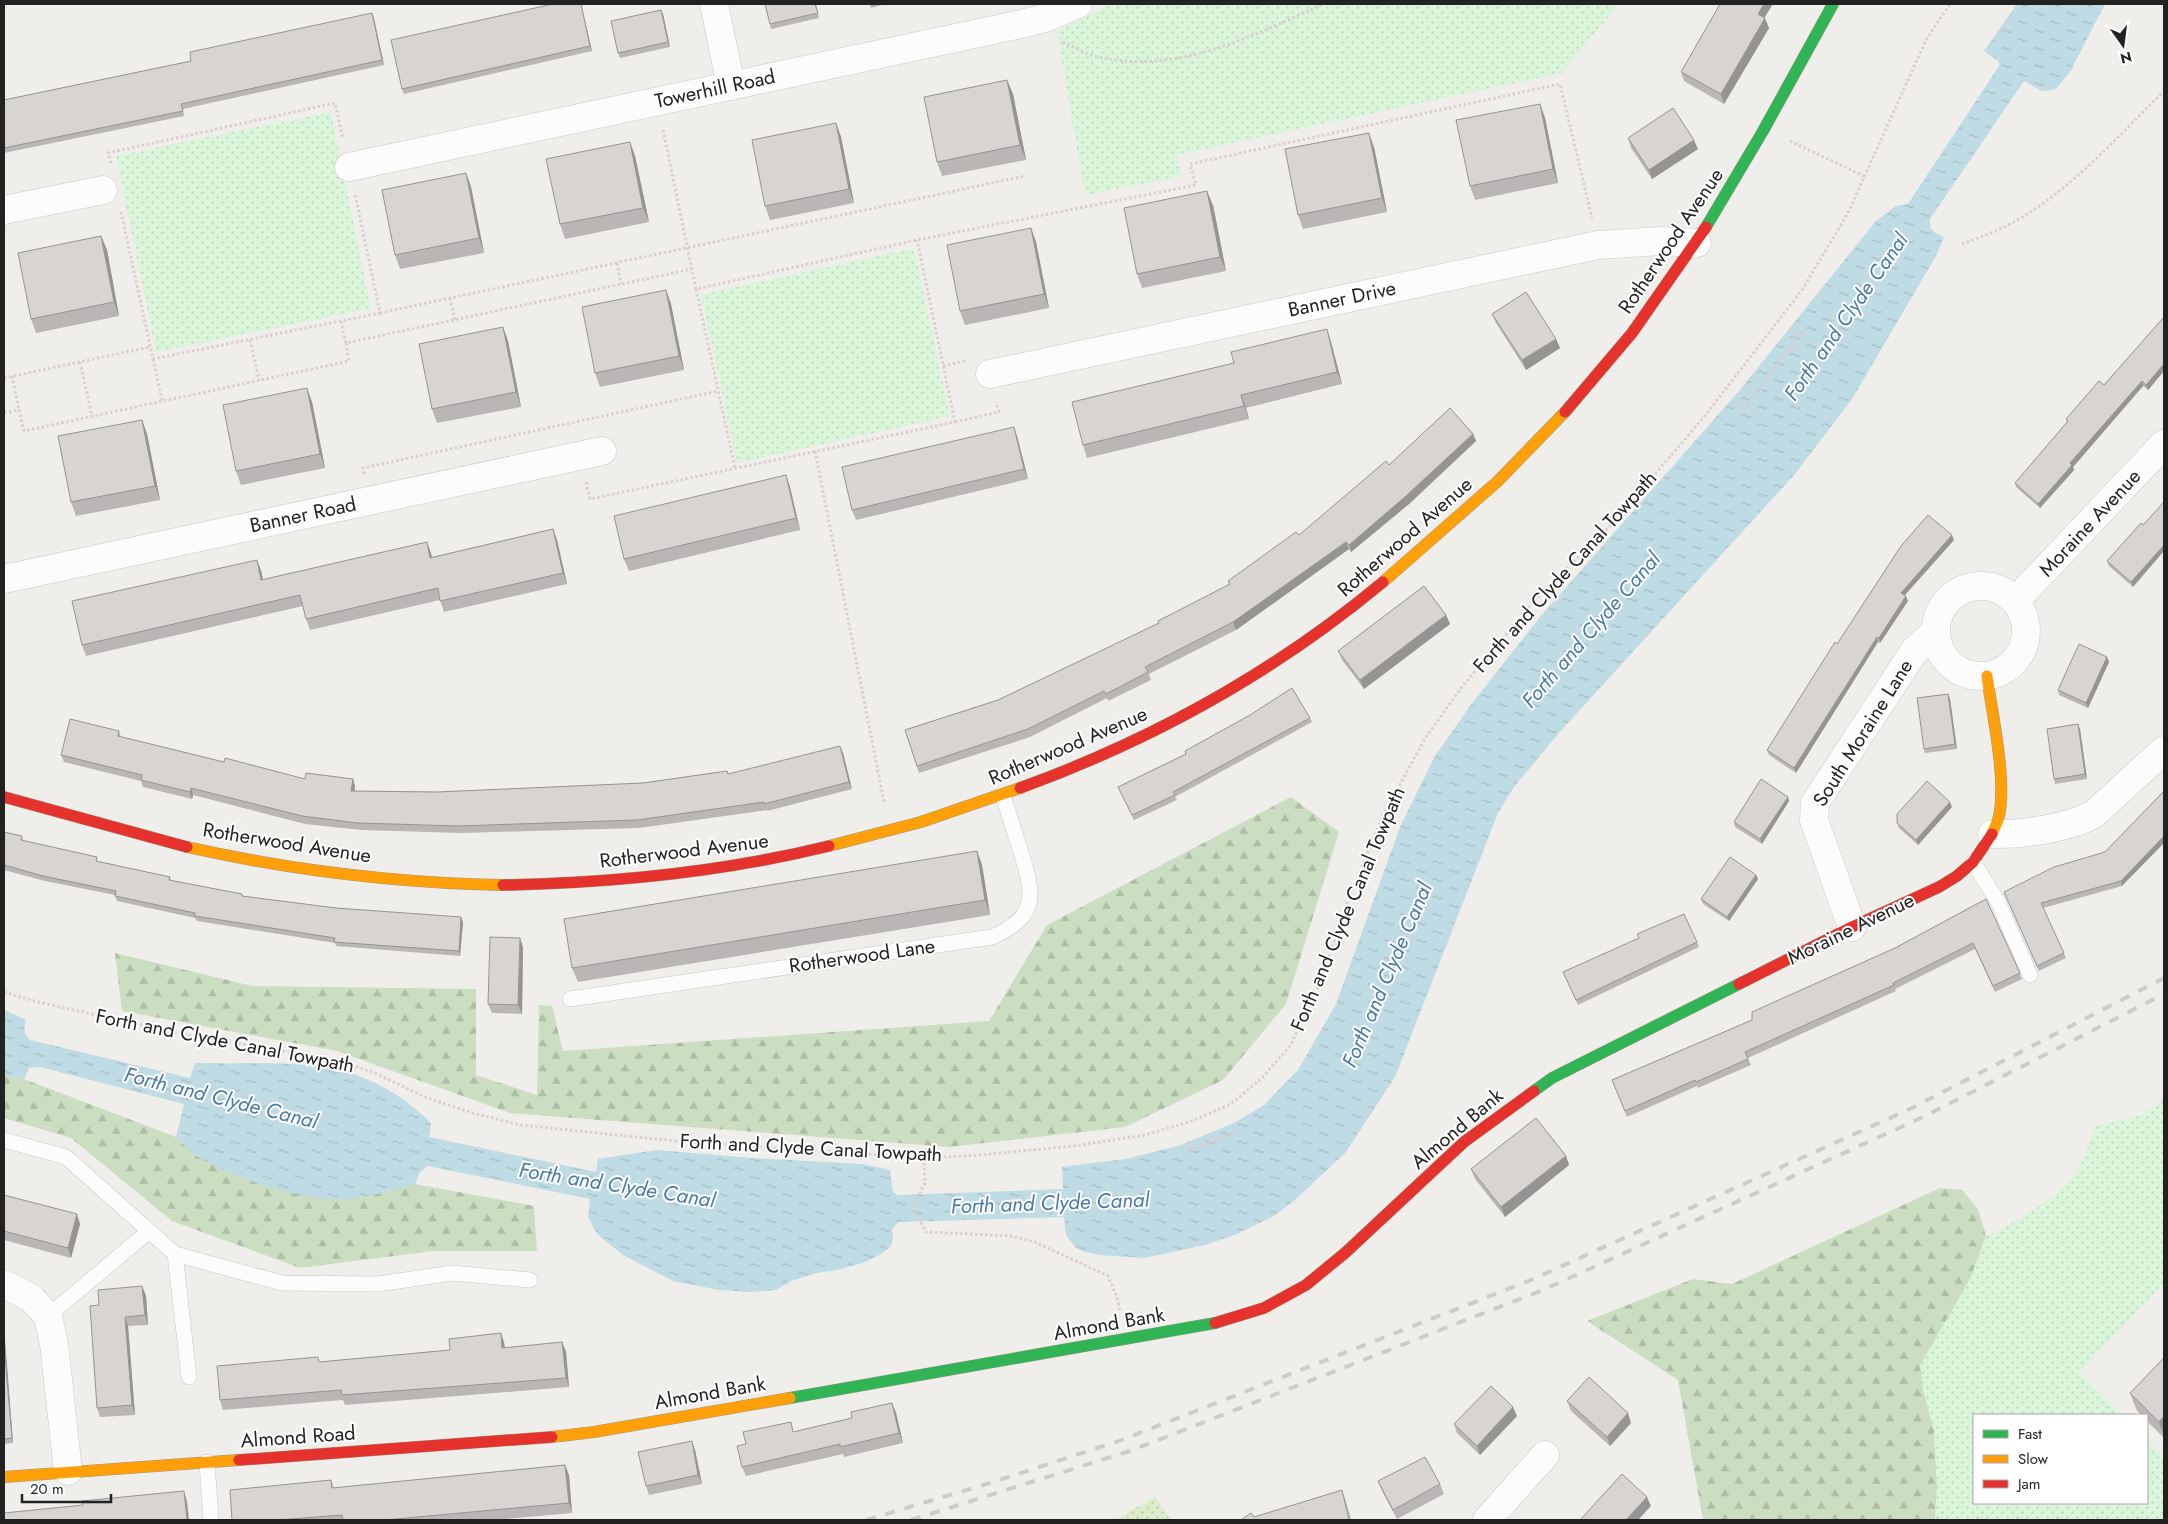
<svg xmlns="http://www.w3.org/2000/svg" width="2168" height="1524" font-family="Jost,sans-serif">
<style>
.grass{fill:url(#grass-dots)}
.forest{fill:url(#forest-firs)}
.park{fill:url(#park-dots)}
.water{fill:url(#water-ripples)}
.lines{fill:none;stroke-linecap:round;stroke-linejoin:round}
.lane-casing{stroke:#c9c8c7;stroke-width:16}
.street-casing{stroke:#c9c8c7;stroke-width:29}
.fast-casing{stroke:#999a82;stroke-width:12}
.slow-casing{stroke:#999a82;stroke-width:12}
.jam-casing{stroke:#999a82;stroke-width:12}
.path{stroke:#dccecd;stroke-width:3;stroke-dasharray:2.5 2.5;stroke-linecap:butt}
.lane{stroke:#fdfcfc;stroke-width:15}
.street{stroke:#fdfcfc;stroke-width:28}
.fast{stroke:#30b455;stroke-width:11}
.slow{stroke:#ff9f0a;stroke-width:11}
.jam{stroke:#e5322d;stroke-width:11}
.rail{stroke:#ccc;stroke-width:4;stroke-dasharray:10 10;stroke-linecap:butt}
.wall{fill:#b9b6b5}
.shaded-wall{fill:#969493}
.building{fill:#d7d4d2;stroke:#969493}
.labels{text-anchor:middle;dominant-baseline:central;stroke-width:4;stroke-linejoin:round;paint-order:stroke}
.street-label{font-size:20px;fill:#222;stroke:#fff}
.water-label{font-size:21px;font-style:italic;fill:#4a7aab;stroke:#fff}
</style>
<defs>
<pattern id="grass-dots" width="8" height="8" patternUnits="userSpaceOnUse" patternTransform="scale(1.25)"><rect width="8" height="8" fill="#ddeccb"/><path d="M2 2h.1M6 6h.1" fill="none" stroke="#bdcaae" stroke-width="1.8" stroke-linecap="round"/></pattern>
<pattern id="forest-firs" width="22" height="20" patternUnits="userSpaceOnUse" patternTransform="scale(1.25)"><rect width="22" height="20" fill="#cbdec1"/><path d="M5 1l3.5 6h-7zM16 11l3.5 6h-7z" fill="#aebea6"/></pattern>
<pattern id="park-dots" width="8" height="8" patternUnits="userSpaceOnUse" patternTransform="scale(1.25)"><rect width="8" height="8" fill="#daf5da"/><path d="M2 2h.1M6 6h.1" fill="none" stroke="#bbd2bb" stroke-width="1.8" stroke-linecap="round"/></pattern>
<pattern id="water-ripples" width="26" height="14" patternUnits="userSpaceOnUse" patternTransform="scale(1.25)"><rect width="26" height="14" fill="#bfdbe3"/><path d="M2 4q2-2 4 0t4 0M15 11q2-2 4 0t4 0" fill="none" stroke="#a4bcc2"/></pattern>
</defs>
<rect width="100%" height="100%" fill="#f0eeeb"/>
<path class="grass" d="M1155,1497l16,23h-56z"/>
<path class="forest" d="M1291,797l48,35 -53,172 -63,76 -98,47 -176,20 -439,-34 -173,-62 -215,-40 -7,-58 137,33 224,3v86l61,20 2,-90 13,1 11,45 426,-30 58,-96z
M4,1076l20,3 152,58 16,15 30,18 42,15 42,11 42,3 67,-15 119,22 3,45h-104l-133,17 -128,-47 -101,-83 -67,-20z
M1940,1188l22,2 16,19 8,27 -16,43 -23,41 -24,70 11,40 3,57 -2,33h-232l-25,-140 -91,-59 106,-42 39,5z"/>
<path class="park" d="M1112,4h507l-57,69 -386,82 6,21 -97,19 -28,-164z
M331,112l40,196 -215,44 -40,-196z
M914,248l36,168 -213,47 -36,-168z
M2164,1098v186l-85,88 43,43h-148v88h173v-64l17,18v63h-229l2,-33 -3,-57 -11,-40 -3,-25 50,-86 16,-43c34,-16 81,-41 97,-77 5,-11 8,-22 13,-33l46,-11z"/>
<path class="water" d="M2017,4h88l-35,68 -14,17 -14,2 -18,-10 -94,138c-1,12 4,13 14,18l-8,19 -84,143 -57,75 -237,260 -44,53 -16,26 -103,264 -49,75 -51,48 -21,16 -37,18 -32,11 -61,13 -45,-3 -16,-4 -7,-3 -10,-13 -2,-18 -165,5 -7,7 1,11 -2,6 -10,8 -16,8 -23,7 -25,4 -26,8 -15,9 -25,2 -32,-2 -46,-9 -50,-26 -26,-21 -9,-17 2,-18 -162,-33 -8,6 -5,12c-21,5 -44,13 -67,15 -41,4 -122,-22 -156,-46 -6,-5 -11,-11 -16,-16l8,-33 -144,-37 -11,1 -5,11 -20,-3v-66l22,10c-2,9 -3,13 4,20l160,38 5,-15c93,3 161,-13 236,60l-2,14 167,35 2,-13 59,-9 95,8 110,6 28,6 3,22 4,3 166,-6 -1,-22 64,-8 55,-14 53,-22 30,-18 34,-35 38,-66 64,-177 35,-71 35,-50 70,-89 199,-226 137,-170 20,-15 12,-2 91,-138v-4l-15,-11z"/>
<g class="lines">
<g class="lane-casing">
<path id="lane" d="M1973,862l25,40 32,73
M570,999l422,-62c47,-21 42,-42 29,-85 -6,-19 -12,-37 -18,-56
M4,1140l62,17 109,97 107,29 96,1 74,-11 78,7
M175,1254l14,123
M48,1316l100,-84
M207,1462l4,58"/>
</g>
<g class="street-casing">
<path id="street" d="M714,4l17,82
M349,167l677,-144 22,-6 30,-13
M4,210l99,-20
M990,374l608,-129 63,-4 36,2
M4,579l598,-128
M1936 631a45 45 0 1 1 90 0a45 45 0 1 1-90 0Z
M2015,601l149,-157
M1992,834c29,1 77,-6 102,-20l70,-64
M1852,927l-38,-107 1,-17 100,-153 20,-18
M4,1284l27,14 17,18 6,28 14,127
M1487,1520l58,-65"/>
</g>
<g class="fast-casing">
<path id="fast" d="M1706,227l57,-96 70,-127
M1534,1091l18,-13 187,-94
M790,1398l425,-75"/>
</g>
<g class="slow-casing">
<path id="slow" d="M1383,582l115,-101 67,-69
M1987,676c5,38 20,103 12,140 -1,6 -5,12 -7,18
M829,846l92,-24 99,-34
M187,847c103,23 210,36 316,38
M552,1437l42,-5 196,-34
M4,1477l235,-17"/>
</g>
<g class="jam-casing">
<path id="jam" d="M1565,412l67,-79 74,-106
M1020,788c132,-48 255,-116 363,-206
M4,797l183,50
M503,885c109,-2 220,-13 326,-39
M1739,984l113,-57 87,-40 18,-11 16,-14 19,-28
M1215,1323l49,-15 42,-23 39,-32 119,-111 70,-51
M239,1460l313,-23"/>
</g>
<path class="path" d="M1063,42c11,5 23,12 35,15 79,18 155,-21 225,-53
M663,130l33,159 221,-49 279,-55 -6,-21 370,-80 32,134
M1790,141l76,36
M111,163l-3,-10 227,-50 8,36
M121,212l32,147 227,-46 -25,-119
M1962,244c15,-6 31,-11 46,-19 60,-31 108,-87 156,-134
M617,263l4,21
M696,289l39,179
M450,298l5,22
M380,313l645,-137
M341,321l5,22
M1790,328l10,8
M250,340l9,40
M153,359l9,42
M80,362l12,54
M943,366l22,-5
M12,376l7,34
M4,378l146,-31
M4,413l15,-3 5,21 325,-70 -3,-18 346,-74
M1741,413l65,-85
M955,422l44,-10 -3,-10
M815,451l69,351
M364,474l-1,-6 355,-77
M586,482l4,17 365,-77 -38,-182
M4,992l34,10 154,34 140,23 41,13 54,26 46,15 48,12 155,16 248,17 56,-3 94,-9 71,-11 47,-14 39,-17 30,-25 29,-33 29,-61 29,-84 35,-86 43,-78 35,-49 73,-87 79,-78 91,-106 98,-127 46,-77 79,-175 23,-34
M1188,1141l4,9
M1186,1152l50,-21
M924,1158l1,25 -13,24 14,25 85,4 24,6 73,34 9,21 3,15"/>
<use href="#lane" class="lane"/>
<use href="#street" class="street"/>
<use href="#fast" class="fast"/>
<use href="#slow" class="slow"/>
<use href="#jam" class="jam"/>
<path class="rail" d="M866,1520l124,-37 129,-42 412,-161 381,-172 252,-130
M911,1520l219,-69 413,-161 380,-173 241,-123"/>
</g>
<path class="wall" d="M553,4h28l11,47 -188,43 -2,-5z
M765,4h51l3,14 -48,11z
M870,4h16l-15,4z
M372,13l12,52 -201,44 1,7 -180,37v-53l187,-39z
M663,14l7,33 -50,11 -2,-5z
M1764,18l5,10 -45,76 -40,-23 -3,-9z
M1007,80l6,14 13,66 -84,16 -5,-14z
M1540,104l5,14 13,65 -83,17 -5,-14z
M836,123l5,14 13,66 -84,17 -5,-14z
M1628,138l70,11 -46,30 -21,-31z
M630,142l5,14 14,66 -84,17 -5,-15z
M1374,147l13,65 -84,17 -5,-14z
M466,173l5,14 13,66 -84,16 -5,-14z
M1213,205l13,66 -84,17 -5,-14z
M1031,228l5,14 13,66 -84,17 -5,-14z
M101,236l6,14 12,66 -83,17 -5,-14z
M666,290l5,14 13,66 -84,17 -5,-14z
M1492,314l64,25 4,9 -34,22 -30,-47z
M2164,317v54l-16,19 -5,-4 -70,81 1,3 -34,38 -24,-21 -1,-4 52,-61 -1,-3 38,-34z
M503,327l5,14 13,66 -84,16 -5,-14z
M1331,342l11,42 -96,24 3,11 -162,39 -4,-13z
M312,402l13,66 -84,17 -5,-14z
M142,420l5,14 13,66 -84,16 -5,-14z
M1473,434l3,7 -67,63 -58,48 -2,-3 -113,81 -87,44 2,6 -43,21 -1,-3 -77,39 -111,36 -14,-43 93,-30 161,-76 70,-39 -1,-4 71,-46 90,-70z
M1017,436l11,43 -172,41 -4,-10z
M786,475l4,12 10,43 -171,41 -5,-12z
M2141,523l-8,64 -24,-21 -2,-5z
M553,529l4,11 10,44 -123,28 -4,-12 -130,30 -4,-11 -3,-13 -217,50 -4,-11 179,-75 2,10 164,-38 5,15z
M1954,540l-49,55 3,6 -28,42 -2,-1 -82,131 -27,-18 -2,-5 70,-106z
M1446,615l4,9 -86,65 -22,-29 -4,-9z
M2107,657l2,5 -21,46 -29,-13 -1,-5z
M1948,694l2,5 7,50 -32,4 -1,-4z
M1310,718l2,4 -137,75 2,3 -43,20 -16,-33 68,-33 -1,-3z
M2080,729l7,50 -32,5 -1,-5z
M119,731l2,6 103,25 81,17h48l2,7v5l82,1 206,-9 84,-12 2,3 114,-21 9,36 -85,22v-1l-128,18 -178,5 -100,-3 -56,-6 -112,-29 -1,4 -49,-12 -2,-6 -77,-19 -3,-7z
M2164,791l-42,95 -79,22 23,50 -27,13 -33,-75 99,-44z
M1789,801l-27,43 -27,-17 -1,-5z
M1952,807l-34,38 -19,-17 -2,-5z
M4,832l18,4 1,5 76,21 71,15 1,4 72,15 93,12 127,14 -3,34 -124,-10 -1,-3 -138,-22 -2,-3 -78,-17 -2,-6 -70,-14 -41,-11z
M977,851l5,14 8,50 -412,67 -6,-14z
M1756,875l2,4 -29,42 -26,-17 -2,-5z
M1986,899l36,80 -27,13 -20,-43 -80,40 1,2 -148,67 3,7 -53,23 -1,-2 -70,31 -15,-37 140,-60 143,-72z
M1639,938l58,4 2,5 -121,58 -13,-28z
M523,947l-1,67 -30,-1 -4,-9z
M1566,1156l3,9 -64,52 -30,-38 -4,-10z
M4,1195l76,29 -9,34 -67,-18z
M142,1286l4,10 2,29 -20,1 7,89 -35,2 -3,-9 2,-103z
M4,1328l9,115 -9,1z
M504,1342l1,6 57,-6 4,10 3,35 -224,18 -2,-5 -120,10 -3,-10 100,-38 130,-12z
M2164,1358v80l-17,-17v-6h-6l-4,-4 -7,-18z
M1567,1401l64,22 -21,23 -39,-35z
M892,1403l4,10 7,30 -59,14 -1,-3 -97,22 -4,-9 4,-23 106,-26z
M1517,1416l-37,39 -23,-22 -3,-9z
M695,1450l7,34 -53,11 -3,-9z
M565,1465l4,10 3,38 -79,7h-261l99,-40 3,8z
M1378,1481l62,3 4,10 -47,25 -15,-28z"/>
<path class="shaded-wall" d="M581,4l11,47 -2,-5z
M1764,4h9l-12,19 -3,-9z
M661,10l2,4 7,33 -2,-5z
M372,13l2,5 10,47 -2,-5z
M1765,18l4,10 -45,76 -3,-10z
M1007,80l6,14 13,66 -6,-15z
M1540,104l5,14 13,65 -5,-14z
M836,123l5,14 13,66 -5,-14z
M1369,133l5,14 13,65 -5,-14z
M1694,140l4,9 -46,30 -3,-9z
M630,142l5,14 14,66 -6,-14z
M466,173l5,14 13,66 -5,-15z
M1207,191l6,14 13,66 -6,-14z
M1031,228l5,14 13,66 -5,-14z
M101,236l6,14 12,66 -5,-14z
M666,290l5,14 13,66 -5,-14z
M503,327l5,14 13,66 -5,-15z
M1327,329l4,13 11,42 -5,-12z
M1556,339l4,9 -34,22 -4,-10z
M2164,364v7l-16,19 -2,-5z
M2142,381l1,5 -70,81 1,3 -34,38 -2,-4 32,-41z
M307,388l5,14 13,66 -5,-14z
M1241,395l5,13 3,11 -5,-13z
M142,420l5,14 13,66 -5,-14z
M1014,427l3,9 11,43 -4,-10z
M1473,434l3,7 -67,63 -58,48 -2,-7z
M786,475l4,12 10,43 -4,-12z
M553,529l4,11 10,44 -4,-11z
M1952,535l2,5 -51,57 -2,-4z
M427,542l4,11 3,16 -4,-11z
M1346,542l3,7 -113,81 -3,-8z
M2164,545v6l-31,36 -2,-5z
M257,560l4,10 4,21 -4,-11z
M1906,596l2,5 -28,42 -1,-5z
M1446,615l4,9 -86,65 -4,-9z
M1877,637l1,5 -82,131 -2,-5z
M2107,657l2,5 -21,46 -2,-5z
M1948,694l2,5 7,50 -2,-5z
M2078,724l2,5 7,50 -2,-5z
M840,746l3,7 9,36 -3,-7z
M353,779l2,7 -1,12 -3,-7z
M191,788l2,7 -1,4 -2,-7z
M1788,797l1,4 -27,43 -2,-5z
M1950,802l2,5 -34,38 -2,-5z
M2164,836v7l-42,43 -1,-5z
M977,851l5,14 8,50 -5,-15z
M1756,875l2,4 -29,42 -2,-4z
M461,917l2,5 -3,34 -1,-5z
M520,938l3,9 -1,67 -4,-9z
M1566,1156l3,9 -64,52 -4,-10z
M77,1214l3,10 -9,34 -3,-10z
M142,1286l4,10 2,29 -3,-10z
M125,1317l3,9 7,89 -3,-10z
M4,1328l9,115 -1,-5 -8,-94z
M501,1333l3,9 2,16 -4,-10z
M562,1342l4,10 3,35 -3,-9z
M892,1403l4,10 7,30 -4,-10z
M1513,1407l4,9 -37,39 -3,-9z
M1628,1413l3,10 -21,23 -3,-9z
M2164,1416v19l-5,-13z
M692,1441l3,9 7,34 -4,-9z
M565,1465l4,10 3,38 -3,-10z
M1342,1490l3,9 6,21h-1z
M184,1491l3,10 2,19h-2z
M1647,1497l4,9 -13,14h-12z"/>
<path class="building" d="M553,4h28l9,42 -188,43 -11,-49z
M765,4h50l3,9 -48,11z
M1720,4h44l-6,10 7,4 -44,76 -40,-22z
M661,10l7,32 -50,11 -7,-32z
M372,13l10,47 -201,44 2,7 -179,37v-48l187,-39 -1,-9z
M1007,80l13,65 -83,17 -13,-65z
M1540,104l13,65 -83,17 -14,-66z
M1673,108l21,32 -45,30 -21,-32z
M836,123l13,66 -84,17 -13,-66z
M1369,133l13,65 -84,17 -13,-66z
M630,142l13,66 -83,16 -14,-65z
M466,173l13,65 -84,17 -13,-65z
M1207,191l13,66 -83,17 -13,-66z
M1031,228l13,66 -84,17 -13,-66z
M101,236l13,66 -83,17 -13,-66z
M666,290l13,66 -84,17 -13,-66z
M1526,292l30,47 -34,21 -30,-46z
M2164,317v47l-18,21 -4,-4 -72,82 2,2 -34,39 -23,-21 53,-62 -2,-2 33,-38 5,4z
M503,327l13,65 -84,17 -13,-65z
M1327,329l10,43 -96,23 3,11 -161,39 -11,-43 162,-39 -3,-11z
M307,388l13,66 -84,17 -13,-66z
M1450,408l23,26 -67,62 -57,49 -3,-3 -113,80 -88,45 3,5 -42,22 -2,-3 -76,38 -111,37 -12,-36 93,-30 161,-77 -1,-2 72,-37 -2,-3 68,-49 3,3 87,-74 3,4z
M142,420l13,66 -84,16 -13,-66z
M1014,427l10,42 -172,41 -10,-43z
M786,475l10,43 -172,41 -10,-43z
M2164,502v43l-33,37 -24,-21 34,-38 2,2z
M1928,515l24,20 -51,58 5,3 -27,42 -2,-1 -83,131 -27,-18 68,-108 2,2 64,-98z
M553,529l10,44 -123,28 -2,-13 -132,31 -6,-24 -218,50 -10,-44 185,-41 4,20 166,-38 3,16z
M1424,586l22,29 -86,65 -22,-29z
M2079,644l28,13 -21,46 -28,-13z
M1292,688l18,30 -137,74 2,3 -43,20 -14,-28 68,-33 -1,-3 65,-36z
M1948,694l7,50 -31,5 -7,-51z
M70,719l49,12 -1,5 106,26 1,-4 80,21 1,-6 47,6 -2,12 86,1 206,-9 84,-12 1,3 112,-28 9,36 -85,22v-2l-127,18 -179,6 -100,-3 -56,-7 -111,-28 -1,4 -49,-12 1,-5 -81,-20z
M2078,724l7,50 -31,5 -7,-50z
M1761,779l27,18 -28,42 -26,-17z
M1927,781l23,21 -34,38 -19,-17v-9z
M2164,791v45l-43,45 -80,22 23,50 -27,13 -33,-74 50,-25 51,-15z
M4,832l18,4 -1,4 76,17 -1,4 74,16 -1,3 73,14v2l94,12 125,9 -2,34 -125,-9 1,-4 -140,-22v-3l-80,-17 1,-5 -73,-15 -39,-11z
M977,851l8,49 -413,68 -8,-49z
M1730,857l26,18 -29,42 -26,-18z
M1986,899l34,74 -27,13 -20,-43 -80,40 1,2 -149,67 3,7 -52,23 -1,-2 -70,31 -13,-31 140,-60v-8l143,-64z
M1684,914l13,28 -121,58 -13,-28 76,-34 -2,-4z
M490,937l30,1 -2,67 -30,-1z
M1536,1118l30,38 -65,51 -30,-38z
M4,1195l73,19 -9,34 -64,-17z
M142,1286l3,29 -20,2 7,88 -35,3 -7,-102 9,-1 -1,-15z
M501,1333l1,15 60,-6 4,36 -224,17 -1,-5 -121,10 -3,-34 101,-9 1,5 131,-12 -1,-11z
M4,1344l8,94 -8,1z
M2164,1358v58l-5,6 -29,-29z
M1589,1377l39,36 -21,24 -40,-36z
M1491,1386l22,21 -36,39 -23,-22z
M892,1403l7,30 -59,14v-3l-98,23 -5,-21 9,-2 -3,-12 48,-10 2,10 59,-14 -1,-6z
M692,1441l6,34 -52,11 -8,-34z
M1425,1457l15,27 -47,26 -15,-29z
M565,1465l4,38 -184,17h-42l-1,-5 -64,5h-46l-2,-30 101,-10 1,8z
M1622,1474l25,23 -21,23h-46z
M1342,1490l7,30h-108l10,-7 3,4z
M184,1491l3,29h-183v-7l79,-8 -1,-4z"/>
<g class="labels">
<g class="street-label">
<text transform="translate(715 89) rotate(-12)">Towerhill Road</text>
<text transform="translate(1671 241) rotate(-56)">Rotherwood Avenue</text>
<text transform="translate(1342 299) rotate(-12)">Banner Drive</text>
<text transform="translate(303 515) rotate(-12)">Banner Road</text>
<text transform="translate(2090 523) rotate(-47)">Moraine Avenue</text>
<text transform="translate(1405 537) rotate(-41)">Rotherwood Avenue</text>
<text transform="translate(1565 572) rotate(-48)">Forth and Clyde Canal Towpath</text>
<text transform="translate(1863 733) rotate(-58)">South Moraine Lane</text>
<text transform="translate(1068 746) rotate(-23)">Rotherwood Avenue</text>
<text transform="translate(287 843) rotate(9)">Rotherwood Avenue</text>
<text transform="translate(684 851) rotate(-7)">Rotherwood Avenue</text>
<text transform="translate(1348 909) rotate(-67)">Forth and Clyde Canal Towpath</text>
<text transform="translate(1851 929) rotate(-26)">Moraine Avenue</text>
<text transform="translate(862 956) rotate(-8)">Rotherwood Lane</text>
<text transform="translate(225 1041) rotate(11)">Forth and Clyde Canal Towpath</text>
<text transform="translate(1457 1129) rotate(-40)">Almond Bank</text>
<text transform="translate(811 1148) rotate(3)">Forth and Clyde Canal Towpath</text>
<text transform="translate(1109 1324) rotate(-10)">Almond Bank</text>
<text transform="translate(710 1393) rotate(-10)">Almond Bank</text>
<text transform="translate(298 1437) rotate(-4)">Almond Road</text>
</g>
<g class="water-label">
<text transform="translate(1846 317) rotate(-55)">Forth and Clyde Canal</text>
<text transform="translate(1591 630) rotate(-49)">Forth and Clyde Canal</text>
<text transform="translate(1387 975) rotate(-67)">Forth and Clyde Canal</text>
<text transform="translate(221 1098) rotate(14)">Forth and Clyde Canal</text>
<text transform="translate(617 1185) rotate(9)">Forth and Clyde Canal</text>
<text transform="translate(1050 1203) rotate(-2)">Forth and Clyde Canal</text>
</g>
</g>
<rect width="2168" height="1524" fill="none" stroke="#222222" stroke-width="10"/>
<rect x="1973" y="1414" width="175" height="90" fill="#ffffff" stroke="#a7a7a7"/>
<rect x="1983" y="1430" width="25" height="8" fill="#30b455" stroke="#a7a7a7"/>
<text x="2018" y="1439" font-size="15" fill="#222222">Fast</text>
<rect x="1983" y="1455" width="25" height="8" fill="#ff9f0a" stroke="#a7a7a7"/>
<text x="2018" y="1464" font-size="15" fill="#222222">Slow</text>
<rect x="1983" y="1480" width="25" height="8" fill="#e5322d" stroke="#a7a7a7"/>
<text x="2018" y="1489" font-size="15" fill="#222222">Jam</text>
<g transform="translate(2123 45) rotate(166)" stroke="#ffffff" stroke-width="4" paint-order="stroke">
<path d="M0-4L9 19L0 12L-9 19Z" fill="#222222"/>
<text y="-8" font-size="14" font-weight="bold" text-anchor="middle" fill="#222222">N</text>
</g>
<path d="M22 1494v8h89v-8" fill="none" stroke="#222222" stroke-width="2.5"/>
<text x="30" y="1494" font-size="15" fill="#222222" stroke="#ffffff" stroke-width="4" paint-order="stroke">20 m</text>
</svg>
